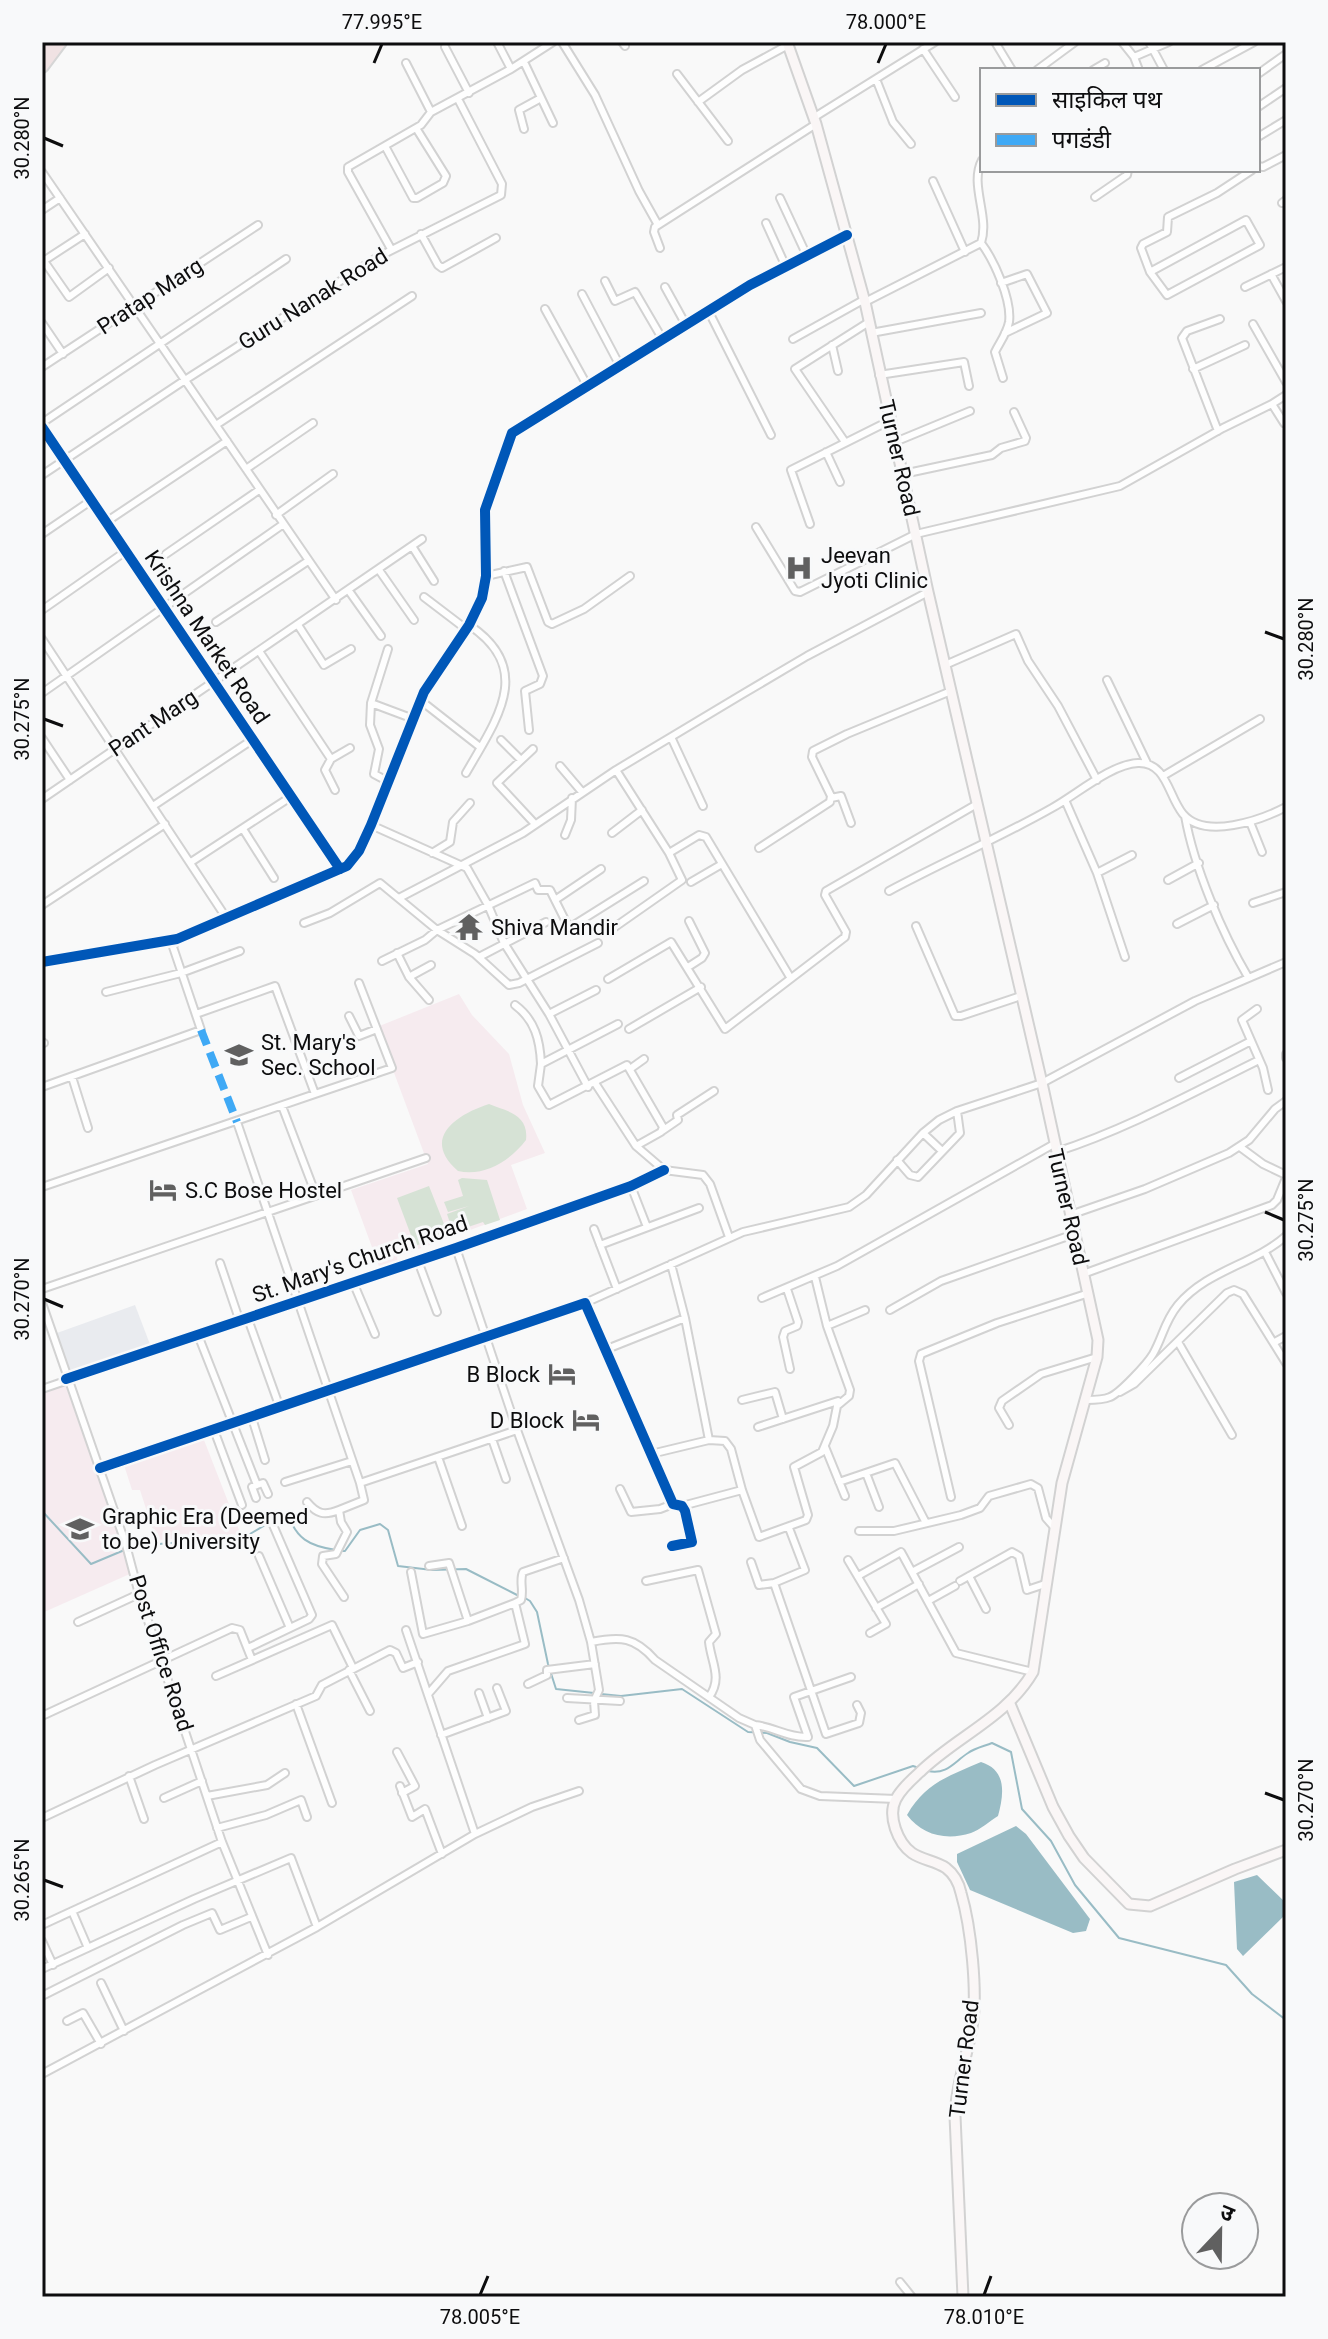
<svg xmlns="http://www.w3.org/2000/svg" width="1328" height="2339" font-family="Roboto,'Noto Sans Devanagari',sans-serif">
<style>
.built{fill:#e9ebef}
.education{fill:#f6ebef}
.green{fill:#d6e2d5}
.water{fill:#99bcc5}
.lines{fill:none;stroke-linecap:round;stroke-linejoin:round}
.stream{stroke:#99bcc5;stroke-width:2}
.street-casing{stroke:#d2d2d2;stroke-width:10}
.secondary-casing{stroke:#d2d2d2;stroke-width:13}
.highway-casing{stroke:#d6d6d6;stroke-width:16}
.street{stroke:#fefefe;stroke-width:6}
.secondary{stroke:#faf6f6;stroke-width:9}
.highway{stroke:#f0e2e3;stroke-width:12}
.quiet{stroke:#3fa9f5;stroke-width:8;stroke-dasharray:16 8;stroke-linecap:butt}
.cycleway-casing{stroke:#f8f9fa;stroke-width:15}
.cycleway{stroke:#0057b8;stroke-width:10}
.ticks{fill:none;stroke:#0d0d0e;stroke-width:3}
.labels{text-anchor:middle;dominant-baseline:central;stroke-width:6;stroke-linejoin:round;paint-order:stroke}
.street-label{font-size:22px;fill:#0d0d0e;stroke:#f8f9fa}
.poi-label{font-size:22px;fill:#0d0d0e;stroke:#f8f9fa;text-anchor:start}
.neatline{fill:none;stroke:#0d0d0e;stroke-width:3}
.ticks-label{font-size:20px;text-anchor:middle;fill:#0d0d0e}
</style>
<rect width="100%" height="100%" fill="#f9f9f9"/>
<path class="built" d="M135,1305l16,42 -82,28 -12,-42z"/>
<path class="education" d="M459,994l13,21 37,39 14,51 22,48 -34,12 16,44 -130,48 1,7 -18,5 -29,-79 77,-26 -51,-137z
M65,1384l67,189 -90,40v-220z
M204,1440l37,95 -85,5 -16,-50h-8l-8,-25z"/>
<path class="green" d="M489,1104c17,7 40,10 37,36 -16,21 -42,37 -68,31 -37,-32 -3,-56 31,-67z
M462,1178l25,2 13,40 -15,5 -2,-3 -30,10 -6,-18 22,-8 -21,6 -4,-10 19,-6 -5,-16z
M429,1186l19,48 -33,12 -18,-48z"/>
<path class="water" d="M981,1762c26,8 23,32 17,54 -8,5 -18,14 -27,17 -25,8 -49,2 -64,-18 18,-32 42,-39 74,-53z
M1016,1826l10,8 64,85 -4,12 -13,2 -103,-43 -13,-28v-8z
M1257,1875l29,28v11l-43,42 -6,-7 -3,-67z"/>
<g class="lines">
<path class="stream" d="M42,1511l49,53 43,-18 111,-9 42,-25c9,27 22,34 49,38
M342,1551h3l15,-21 20,-6 8,6 10,36 34,4 34,-1 53,27
M525,1598l5,3 7,11 11,52 8,25 38,4
M601,1694l20,2 61,-7 66,43 19,1 23,9 27,6 37,38 59,-20 6,2
M928,1771c19,4 26,-9 40,-18 7,-5 17,-7 24,-10l19,9 11,57 29,32 24,44 44,53 107,27 26,29 34,26"/>
<g class="street-casing">
<path id="street" d="M562,42l33,53 44,96 19,34
M622,42l3,4
M995,42l17,28
M1122,42l12,15 5,13
M1149,42l15,28
M445,47l24,46
M923,49l32,48
M1134,57l35,-15
M524,62l29,61
M406,63l25,49
M511,69l42,-27
M1037,70l38,-28
M1093,70l12,-7
M1202,70l52,-28
M677,74l51,67
M1258,74l28,-20
M876,79l17,43 18,22
M698,102l44,-32 46,-25
M1258,107l28,-19
M813,118l122,-76
M524,129l-5,-19 22,-12
M1258,137l28,-17
M385,146l28,52h4l26,-15 3,-7 -30,-48
M1258,166l5,1 23,-12
M42,172l294,428
M933,181l32,71
M1095,197l32,-22 1,-5
M780,198l27,58
M1282,203l4,-3
M42,210l18,-12
M766,223l20,44
M421,234l17,31 4,3 54,-30
M981,243c13,17 31,57 28,79 -2,11 -9,20 -14,30l8,26
M660,248l-6,-16 1,-5 161,-103
M391,249l-43,-77v-5l73,-42 10,-13 80,-43 -14,-27
M44,261l25,36 40,-29
M42,262l43,-28
M1150,272l96,-52 14,25 -93,50 -17,-23 -9,-24 2,-4 24,-12 1,-15 49,-24 35,-23
M1271,274l15,27
M605,281l10,20 20,-9 28,48
M1001,283l26,-9 20,39 -42,20
M665,287l21,38
M1245,287l41,-20
M582,294l38,72
M865,302l116,-59c9,-27 -12,-58 1,-83
M545,309l43,78
M708,310l63,125
M42,323l21,31
M1253,324l33,58
M871,333l110,-20
M793,339l72,-40
M832,345l6,26
M42,367l216,-142
M1193,369l52,-24
M879,375l85,-13 5,24
M1272,404l14,-9
M42,423l244,-164
M216,425l196,-129
M42,427l298,442
M1218,431l-36,-93 5,-7 33,-12
M845,442l-50,-73 74,-47
M895,442l75,-31
M826,452l14,30
M246,469l67,-46
M903,474l89,-19 9,-7 24,-7 1,-3 -12,-26
M42,475l143,-95 193,-123 123,-62 1,-11 -44,-85
M276,515l57,-41
M106,522l121,-81
M810,524l-19,-54 100,-50
M756,527l39,64 5,1 116,-58 204,-48 103,-58 49,-24 12,19 2,-1
M42,534l50,-34
M412,546l22,35
M166,554l93,-64
M379,570l35,50
M504,571l39,105 -3,8 -15,7 4,39
M486,576l41,-9 21,55 4,2 32,-15 46,-33
M349,591l32,45
M424,597l42,32
M42,610l84,-59
M216,622l92,-61
M298,625l26,40 27,-16
M42,639l185,280
M388,649l-17,54 -1,22 9,24 -5,25 15,8
M259,651l72,108 19,-11
M945,665l71,-31 12,27 30,45 39,74
M1107,680l40,83
M42,693l240,-168
M420,700l60,47
M371,703l40,15
M671,737l32,69
M42,738l28,42
M501,740l20,20
M533,749l-36,34 38,41
M331,759l-6,11 10,20
M560,766l22,26
M466,773c31,-54 69,-104 3,-148
M1163,776l97,-57
M831,798l10,-2 10,27
M42,799l380,-260
M1065,800l32,73 28,84
M153,806l99,-66
M1185,816c9,51 37,117 63,161
M1250,822l12,30
M371,825l96,43 21,37 16,38 45,71 39,73
M243,829l31,49
M612,833l30,-23
M565,835l6,-15 1,-22
M759,848l71,-46 1,-6 -19,-39 1,-6 34,-17 104,-43
M432,853l18,-11 3,-20 17,-19
M669,853l30,-18 7,2 84,140
M191,862l101,-66
M1097,873l35,-18
M1168,880l31,-17
M691,882l31,-18
M889,891c54,-29 110,-53 163,-83 24,-13 59,-44 86,-45 29,-1 30,33 45,51 22,26 78,6 103,-7
M399,898l124,-65 93,-63 125,-75 66,-39 121,-64
M555,900l46,-31
M1253,903l33,-11
M42,905l123,-81
M304,923l26,-10 50,-30 57,47 38,24 34,31 10,-2 79,-40
M1177,924l37,-19
M916,926l39,90h6l60,-20
M612,929l70,-49 -13,-27 -53,-83
M397,953l12,24 20,23
M479,957l67,-35
M382,961l43,-21 12,-10 98,-47 3,7h12l19,38 75,-47
M42,962l135,-23 170,-73 12,-15 12,-26 53,-133 45,-67 13,-27 4,-22 -1,-66 27,-77 238,-148 97,-50
M688,967l14,-9 3,-5 -16,-32
M409,977l22,-12
M608,979l63,-37 54,87 120,-92 1,-5 -21,-37 1,-4 151,-87
M106,992l75,-19 59,-22
M515,1005c20,15 25,35 26,59
M1257,1009l-15,11 21,48 5,22
M196,1014l79,-28 40,108 77,-26 -33,-85
M549,1014l47,-24
M349,1016l10,20 18,-7
M618,1024l-77,40 -3,22 11,19 78,-40 36,62 -2,5 -25,14
M629,1029l72,-42
M42,1043h2
M1286,1054v4
M630,1069l14,-10
M72,1077l16,51
M1179,1078l72,-37
M595,1083l41,63 28,24 39,5 7,9 19,53
M42,1087l159,-57 -28,-83 4,-8
M282,1106l34,89
M237,1122l123,361 4,17 -25,10 2,12 6,10 -11,22 -13,2 -1,8 22,33
M662,1131l16,-11 -1,-5 37,-24
M923,1133l19,18
M1240,1147l23,17 23,11
M1056,1152c71,-23 136,-59 203,-92
M897,1160l13,15 8,2 42,-44 -3,-22
M631,1186l16,41
M42,1187l273,-93
M1070,1215l75,-26 84,-36 20,-13 26,-31 11,-8
M594,1229l23,60
M600,1245l99,-37
M456,1248l61,182 62,170 12,42 8,48 -5,11 1,14 -16,5
M1265,1252l21,41
M418,1261l19,51
M220,1263l20,59
M671,1264l14,54 24,122
M1083,1274l189,-69 5,-5 9,-22
M353,1282l22,52
M42,1289l384,-131
M787,1289l11,33 -1,4 -12,5 -2,6 7,32
M762,1298l75,-32 217,-122
M42,1303l84,242 13,49 83,248 46,113
M585,1303l158,-71 106,-25 17,-12 57,-62 16,-13 18,-9 85,-28 153,-82 91,-39
M890,1310l51,-29 133,-47
M248,1319l32,89
M827,1326l38,-16
M198,1335l59,150 6,-2 5,11
M1178,1342l54,93
M1275,1342l11,-6
M607,1349l78,-31
M42,1389l541,-185 48,-18 33,-16
M1120,1392l14,-8 93,-91 7,-3 9,4 43,69
M742,1400l33,-8 8,27
M1086,1400c7,0 17,0 24,-3 10,-4 37,-33 43,-43 10,-17 11,-32 25,-49 29,-35 75,-40 108,-69
M252,1418l13,42
M1009,1425l-10,-17 3,-7 39,-27 56,-17
M758,1427l80,-26
M214,1430l28,75
M492,1439l14,40
M825,1447l20,49
M651,1454l58,-14 16,1 6,8 11,41 17,47 47,-17 2,-5 -14,-48 28,-15 11,-26 4,-20 12,-10 1,-6 -23,-64 -12,-49
M438,1457l24,69
M100,1468l485,-165 88,201 9,2 3,5 7,31 -20,4
M866,1473l13,34
M285,1482l67,-21
M839,1482l56,-19 31,60
M360,1483l157,-53
M620,1489l11,23 29,-3 13,-5
M951,1497l-32,-136 2,-7 76,-31 92,-30
M256,1498l-4,-11 5,-2
M307,1502c10,12 17,14 32,8
M682,1506l60,-16
M789,1528l16,42 -31,13 52,151 33,-11 2,-10 -4,-8
M859,1531h35l67,-16 19,-7 9,-12 42,-12 7,4 8,30 8,9
M259,1556l31,72
M848,1560l38,64 -16,9
M751,1562l8,23 15,-2
M429,1566l20,-3 19,58
M411,1572l12,62 45,-13 47,-18 10,41 -77,27 -19,22
M912,1572l47,-25
M858,1576l43,-24 55,101 77,19
M969,1576l17,33
M646,1581l52,-11 18,64 -7,8c2,20 14,36 0,55
M960,1581l52,-29 7,4 8,34 18,-6
M928,1601l27,-15
M515,1603l6,-3c3,-10 -2,-20 2,-28l41,-14
M876,1608l43,-24
M78,1622l61,-28
M406,1630l69,204
M591,1642c30,-6 44,-5 64,18l84,58 16,7 5,15 41,49 19,7 76,3
M248,1648l61,-29 3,-4 -39,-90
M349,1670l21,41
M216,1676l116,-51 21,43
M528,1684l19,-9v-5l48,-6
M479,1693l9,25
M567,1698l53,3
M296,1704l36,99
M42,1716l190,-88 8,2 12,30
M755,1725c19,2 33,13 53,12l-14,-40 57,-20
M441,1735l65,-24 -9,-23
M397,1752l18,34 -13,7
M129,1776l15,43
M400,1786l12,31 13,-8 17,45
M207,1796l60,-11 18,-12
M164,1798l38,-17
M42,1818l113,-53 161,-69 6,-11 68,-35 6,3 7,15 15,-6
M217,1828l49,-13 35,-15 6,17
M72,1911l16,37
M42,1925l180,-83
M42,1941l11,24
M42,1969l152,-70 97,-41 26,69
M101,1983l23,48
M42,1996l141,-71 29,-12 8,17 31,-13
M67,2021l16,-8 18,31
M42,2074l275,-147 158,-93 57,-27 47,-16
M900,2282l12,15"/>
</g>
<g class="secondary-casing">
<path id="secondary" d="M787,42l29,82 49,178 63,290 114,491 56,257 -1,17 -35,126 -29,189c-27,46 -76,64 -113,100 -9,8 -19,17 -24,27 -9,17 2,44 16,54 10,7 24,8 34,15 8,6 13,16 15,25 10,34 17,100 11,134 -5,30 -16,58 -17,89l8,181
M1010,1704l43,103 16,29 15,22 45,46 21,2 85,-37 51,-19"/>
</g>
<g class="highway-casing">
<path id="highway" d="M42,52l7,-10
M42,66l18,-24"/>
</g>
<use href="#street" class="street"/>
<use href="#secondary" class="secondary"/>
<use href="#highway" class="highway"/>
<path class="quiet" d="M201,1030l36,92"/>
<g class="cycleway-casing">
<path id="cycleway" d="M42,427l298,442
M42,962l135,-23 170,-73 12,-15 12,-26 53,-133 45,-67 13,-27 4,-22 -1,-66 27,-77 238,-148 97,-50
M66,1379l390,-131 175,-62 33,-16
M100,1468l485,-165 88,201 9,2 3,5 7,31 -20,4"/>
</g>
<use href="#cycleway" class="cycleway"/>
</g>
<path class="ticks" d="M374,63l8,-19M878,63l8,-19M44,138l19,8M1265,632l19,7M44,719l19,7M1265,1212l19,8M44,1299l19,8M1265,1793l19,7M44,1880l19,7M480,2295l8,-19M984,2295l7,-19"/>
<defs>
<g id="hospital-bare" transform="scale(2.16)"><path d="M-5-5h3v3.5h4V-5h3V5h-3V1.5h-4V5h-3Z" fill="#606060" stroke="#f8f9fa" stroke-width="2.5" paint-order="stroke"/></g>
<g id="temple-bare" transform="scale(2.16)"><path d="M0-6L5-2H3V0L6.5 2.5H4V6H1.5V3h-3V6H-4V2.5H-6.5L-3 0V-2H-5Z" fill="#606060" stroke="#f8f9fa" stroke-width="2.5" paint-order="stroke"/></g>
<g id="school-bare" transform="scale(2.16)"><path d="M0-5L7-2L0 1L-7-2ZM-4 1L0 2.5L4 1V4Q0 6-4 4Z" fill="#606060" stroke="#f8f9fa" stroke-width="2.5" paint-order="stroke"/></g>
<g id="hotel-bare" transform="scale(2.16)"><path d="M-6-4.5h1.5V1H6V5H4.5V3h-9V5H-6ZM-4 0a1.8 1.8 0 1 1 3.6 0ZM.5 0V-2.5h3Q6-2.5 6 0Z" fill="#606060" stroke="#f8f9fa" stroke-width="2.5" paint-order="stroke"/></g>
<g id="university-bare" transform="scale(2.16)"><path d="M0-5L7-2L0 1L-7-2ZM-4 1L0 2.5L4 1V4Q0 6-4 4Z" fill="#606060" stroke="#f8f9fa" stroke-width="2.5" paint-order="stroke"/></g>
</defs>
<g fill-rule="evenodd">
<use href="#hospital-bare" x="799" y="568"/>
<use href="#temple-bare" x="469" y="927"/>
<use href="#school-bare" x="239" y="1055"/>
<use href="#hotel-bare" x="163" y="1190"/>
<use href="#hotel-bare" x="562" y="1374"/>
<use href="#hotel-bare" x="586" y="1420"/>
<use href="#university-bare" x="80" y="1529"/>
</g>
<g class="labels">
<g class="street-label">
<text transform="translate(150 296) rotate(-33)">Pratap Marg</text>
<text transform="translate(313 299) rotate(-32)">Guru Nanak Road</text>
<text transform="translate(899 458) rotate(77)">Turner Road</text>
<text transform="translate(207 637) rotate(56)">Krishna Market Road</text>
<text transform="translate(153 723) rotate(-34)">Pant Marg</text>
<text transform="translate(1068 1207) rotate(77)">Turner Road</text>
<text transform="translate(360 1259) rotate(-19)">St. Mary's Church Road</text>
<text transform="translate(161 1653) rotate(72)">Post Office Road</text>
<text transform="translate(964 2059) rotate(-83)">Turner Road</text>
</g>
<g class="poi-label">
<text x="821" y="555">Jeevan<tspan x="821" dy="25">Jyoti Clinic</tspan></text>
<text x="491" y="927">Shiva Mandir</text>
<text x="261" y="1042">St. Mary's<tspan x="261" dy="25">Sec. School</tspan></text>
<text x="185" y="1190">S.C Bose Hostel</text>
<text x="540" y="1374" text-anchor="end">B Block</text>
<text x="564" y="1420" text-anchor="end">D Block</text>
<text x="102" y="1516">Graphic Era (Deemed<tspan x="102" dy="25">to be) University</tspan></text>
</g>
</g>
<rect width="1328" height="2339" fill="none" stroke="#f8f9fa" stroke-width="88"/>
<rect x="980" y="68" width="280" height="104" fill="#f8f9fa" stroke="#9a9b9c" stroke-width="2"/>
<rect x="996" y="94" width="40" height="12" fill="#0057b8" stroke="#9a9b9c" stroke-width="2"/>
<text x="1052" y="108" font-size="24" fill="#0d0d0e">साइकिल पथ</text>
<rect x="996" y="134" width="40" height="12" fill="#3fa9f5" stroke="#9a9b9c" stroke-width="2"/>
<text x="1052" y="148" font-size="24" fill="#0d0d0e">पगडंडी</text>
<g transform="translate(1220 2231) rotate(22)"><circle r="38" fill="#f8f9fa" stroke="#9a9b9c" stroke-width="2"/>
<path d="M0-6L14 30L0 20L-14 30Z" fill="#606060"/>
<text y="-12" font-size="22" font-weight="bold" text-anchor="middle" fill="#0d0d0e">उ</text>
</g>
<rect x="44" y="44" width="1240" height="2251" class="neatline"/>
<g class="ticks-label">
<text x="382" y="29">77.995°E</text>
<text x="886" y="29">78.000°E</text>
<text transform="translate(22 138) rotate(-90)" y="7">30.280°N</text>
<text transform="translate(1306 639) rotate(-90)" y="7">30.280°N</text>
<text transform="translate(22 719) rotate(-90)" y="7">30.275°N</text>
<text transform="translate(1306 1220) rotate(-90)" y="7">30.275°N</text>
<text transform="translate(22 1299) rotate(-90)" y="7">30.270°N</text>
<text transform="translate(1306 1800) rotate(-90)" y="7">30.270°N</text>
<text transform="translate(22 1880) rotate(-90)" y="7">30.265°N</text>
<text x="480" y="2324">78.005°E</text>
<text x="984" y="2324">78.010°E</text>
</g>
</svg>
